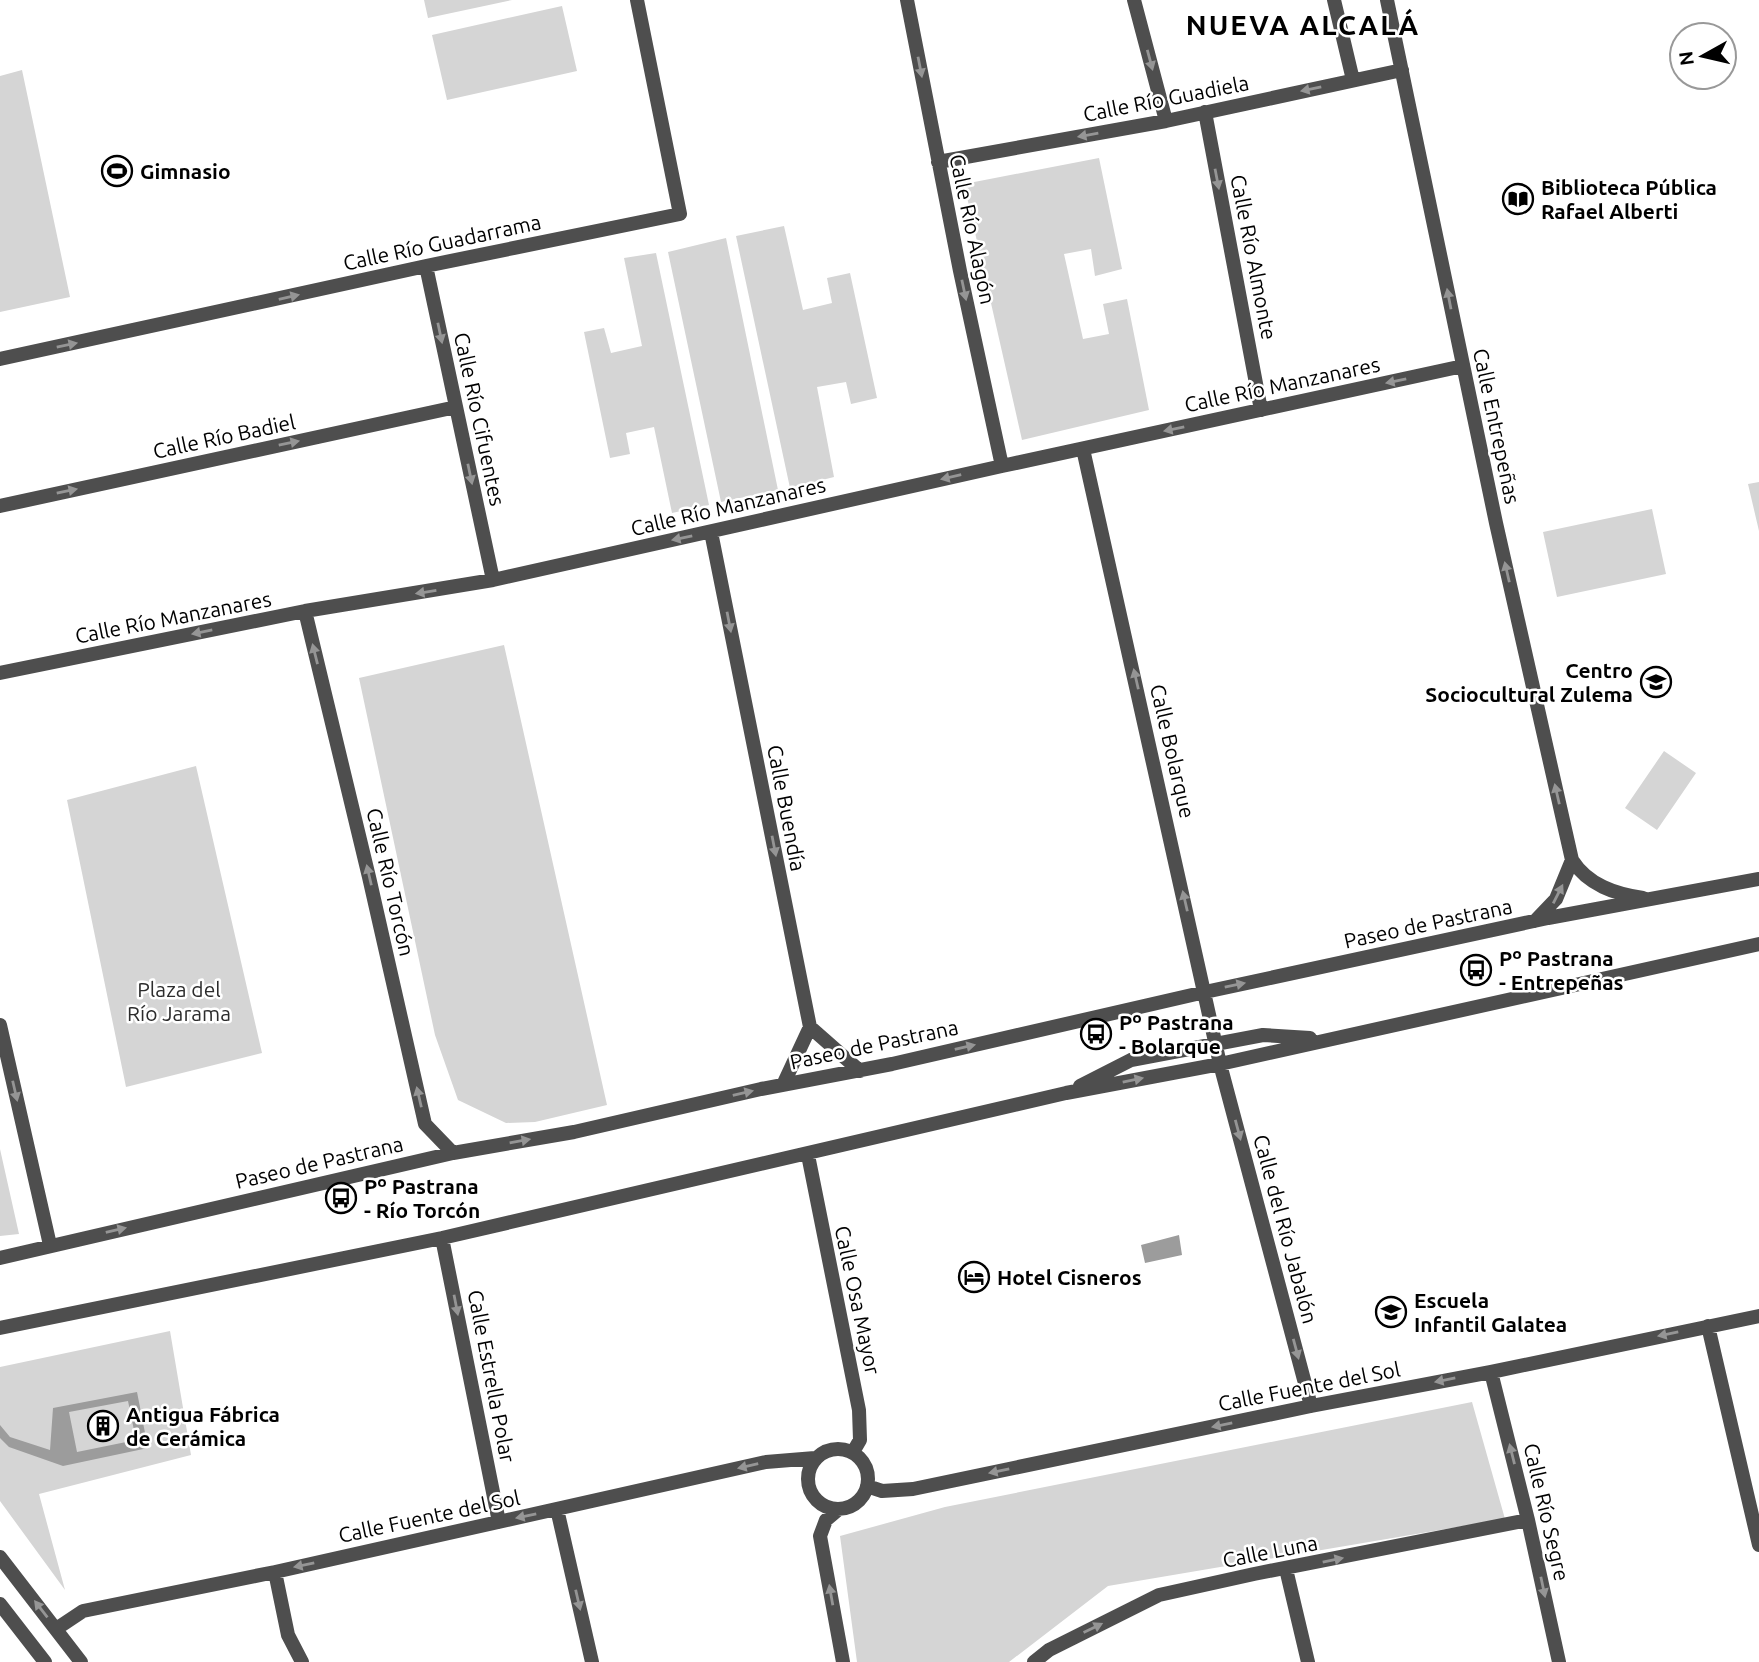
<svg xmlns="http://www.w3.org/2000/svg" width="1759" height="1662" font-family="Ubuntu,sans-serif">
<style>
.green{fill:#d5d5d5}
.water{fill:#9c9c9c;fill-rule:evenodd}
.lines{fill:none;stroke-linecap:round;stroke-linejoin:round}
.street{stroke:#4e4e4e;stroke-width:14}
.oneway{fill:#959595}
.labels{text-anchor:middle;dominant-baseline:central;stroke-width:5;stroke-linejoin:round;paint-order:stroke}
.street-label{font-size:21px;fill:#000;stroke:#fff}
.poi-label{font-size:21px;font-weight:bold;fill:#000;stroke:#fff;text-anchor:start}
.park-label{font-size:21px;fill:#2c2c2c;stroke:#fff}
.district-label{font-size:28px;font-weight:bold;letter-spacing:2px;fill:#000;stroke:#fff}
</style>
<rect width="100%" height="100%" fill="#fff"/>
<path class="green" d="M424,0h88l-84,18z
M562,6l15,65 -130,29 -15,-65z
M22,70l48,227 -70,15v-236z
M1099,158l23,111 -27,7 -4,-27 -27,5 19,85 26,-5 -6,-30 24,-5 22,111 -127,30 -58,-256z
M784,226l19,84 29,-7 -5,-25 23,-5 27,125 -26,6 -5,-22 -29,5 17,90 -44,11 -54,-252z
M726,238l52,252 -57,12 -53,-250z
M656,253l53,252 -37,8 -18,-86 -28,6 4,21 -20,4 -26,-126 20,-4 7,25 31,-7 -18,-88z
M1759,482v49l-11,-47z
M1652,509l14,65 -109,23 -14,-65z
M504,645l103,460 -72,17 -29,1 -48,-23 -23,-65 -76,-357z
M1664,751l32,22 -39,57 -32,-22z
M196,766l66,287 -136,34 -59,-287z
M0,1149l19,85 -19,2z
M170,1331l21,124 -152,39 26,96 -65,-89v-134z
M1472,1402l33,117 -397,67 -99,76h-152l-17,-126 105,-29z"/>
<path class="water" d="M1179,1235l3,20 -37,8 -4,-18z
M137,1392l11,56 -85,18 -54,-19 -9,-9v-13l10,12 40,13 3,-42zM128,1401l8,39 -59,12 -8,-40z"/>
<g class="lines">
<path class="street" d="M907,0l53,271 42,195
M1134,0l32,121
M1334,0l19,80
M1387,0l109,523 76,337c16,25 43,34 71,38
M1205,112l56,298
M938,162l228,-41 236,-51
M426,266l67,314
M0,359l426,-93 254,-52 -43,-214
M1083,449l137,615 91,342
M0,506l456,-99
M711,532l99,495 50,44
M305,611l64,266 56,247 28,29
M0,673l305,-62 188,-31 509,-114 461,-100
M1535,921l21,-22 16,-39
M0,1025l50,220
M783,1085l27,-58
M1080,1086l51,-26 132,-25 47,3
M808,1155l51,255 1,30 -7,12
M442,1238l57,284
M0,1258l453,-105 121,-21 187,-43 131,-25 313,-72 343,-74 211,-39
M1708,1326l51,219
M0,1328l442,-90 624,-145 154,-29 539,-120
M1491,1372l37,148 31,142
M808 1479a30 30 0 1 1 60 0a30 30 0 1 1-60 0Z
M867,1486l15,5 31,-2 398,-83 180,-34 268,-56
M557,1509l35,153
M839,1509l-13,11 -6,16 23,126
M0,1557l81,105
M1286,1569l22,93
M275,1572l13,63 14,27
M0,1604l45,58
M56,1629l27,-18 192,-39 491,-110 49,-4
M1034,1662l15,-12 110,-55 95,-21 274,-54"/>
</g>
<defs><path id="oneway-solid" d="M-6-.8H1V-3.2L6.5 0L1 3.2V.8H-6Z" transform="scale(1.75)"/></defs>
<g class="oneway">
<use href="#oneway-solid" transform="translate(1150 60) rotate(75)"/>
<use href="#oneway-solid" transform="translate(920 67) rotate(79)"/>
<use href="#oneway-solid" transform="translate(1311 89) rotate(168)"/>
<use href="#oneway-solid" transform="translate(1088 135) rotate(170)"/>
<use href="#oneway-solid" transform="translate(1217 179) rotate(79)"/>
<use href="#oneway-solid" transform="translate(964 290) rotate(78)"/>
<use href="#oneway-solid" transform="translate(289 297) rotate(-13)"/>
<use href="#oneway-solid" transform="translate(1449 299) rotate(-101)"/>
<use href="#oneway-solid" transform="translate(440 333) rotate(78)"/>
<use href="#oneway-solid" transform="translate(67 345) rotate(-12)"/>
<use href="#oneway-solid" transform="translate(1396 381) rotate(168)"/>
<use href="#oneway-solid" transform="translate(1174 429) rotate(168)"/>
<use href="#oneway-solid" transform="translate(289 443) rotate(-12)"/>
<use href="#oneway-solid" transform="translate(470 474) rotate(78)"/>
<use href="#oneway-solid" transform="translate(951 477) rotate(167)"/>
<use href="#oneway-solid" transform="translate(67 491) rotate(-12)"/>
<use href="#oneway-solid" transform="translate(682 538) rotate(168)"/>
<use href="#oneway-solid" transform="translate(1507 572) rotate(-103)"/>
<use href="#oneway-solid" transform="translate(426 592) rotate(171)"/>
<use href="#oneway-solid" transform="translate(729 622) rotate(79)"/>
<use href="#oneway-solid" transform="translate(202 632) rotate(169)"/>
<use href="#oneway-solid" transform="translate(315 654) rotate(-104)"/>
<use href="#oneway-solid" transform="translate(1136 679) rotate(-103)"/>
<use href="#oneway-solid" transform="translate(1557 794) rotate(-103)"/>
<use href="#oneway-solid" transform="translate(774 846) rotate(79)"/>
<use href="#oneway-solid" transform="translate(369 875) rotate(-103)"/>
<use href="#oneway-solid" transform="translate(1558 894) rotate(-63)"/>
<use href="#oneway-solid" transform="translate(1185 901) rotate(-103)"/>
<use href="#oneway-solid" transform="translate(1235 985) rotate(-12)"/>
<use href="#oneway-solid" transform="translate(965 1047) rotate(-13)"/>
<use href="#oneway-solid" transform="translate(1133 1080) rotate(-11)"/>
<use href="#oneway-solid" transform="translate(15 1091) rotate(77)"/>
<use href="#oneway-solid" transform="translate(743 1093) rotate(-13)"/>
<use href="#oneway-solid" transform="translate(419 1097) rotate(-103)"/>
<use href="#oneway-solid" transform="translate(1238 1130) rotate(75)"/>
<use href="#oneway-solid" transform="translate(520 1141) rotate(-10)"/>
<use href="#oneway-solid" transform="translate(116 1230) rotate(-13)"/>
<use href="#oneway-solid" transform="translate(456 1305) rotate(79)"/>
<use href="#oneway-solid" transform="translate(1668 1334) rotate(168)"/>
<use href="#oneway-solid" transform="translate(1296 1349) rotate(75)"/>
<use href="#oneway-solid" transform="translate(1445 1380) rotate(169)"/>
<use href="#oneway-solid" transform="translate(1222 1425) rotate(168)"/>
<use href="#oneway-solid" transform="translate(1512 1454) rotate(-104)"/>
<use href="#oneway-solid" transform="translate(748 1466) rotate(167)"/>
<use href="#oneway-solid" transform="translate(999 1471) rotate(168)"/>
<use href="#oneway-solid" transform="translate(526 1516) rotate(168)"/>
<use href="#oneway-solid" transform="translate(1333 1560) rotate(-11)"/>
<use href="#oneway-solid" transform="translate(304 1565) rotate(168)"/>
<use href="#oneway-solid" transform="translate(1543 1587) rotate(78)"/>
<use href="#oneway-solid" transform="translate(831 1595) rotate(-100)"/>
<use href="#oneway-solid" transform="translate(578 1600) rotate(77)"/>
<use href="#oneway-solid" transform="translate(41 1609) rotate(-128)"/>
<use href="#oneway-solid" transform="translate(1093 1628) rotate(-26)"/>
</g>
<defs>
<g id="stadium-ring" transform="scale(1.575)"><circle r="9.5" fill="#fff" stroke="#000" stroke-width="1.5"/><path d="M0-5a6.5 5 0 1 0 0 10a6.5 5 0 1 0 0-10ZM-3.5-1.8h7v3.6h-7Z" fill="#000"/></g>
<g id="library-ring" transform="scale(1.575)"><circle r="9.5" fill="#fff" stroke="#000" stroke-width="1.5"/><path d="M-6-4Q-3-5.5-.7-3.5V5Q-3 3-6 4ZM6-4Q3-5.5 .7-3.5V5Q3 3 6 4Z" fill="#000"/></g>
<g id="school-ring" transform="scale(1.575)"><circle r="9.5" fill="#fff" stroke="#000" stroke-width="1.5"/><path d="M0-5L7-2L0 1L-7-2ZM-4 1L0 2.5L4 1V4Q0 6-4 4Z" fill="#000"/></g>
<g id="bus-ring" transform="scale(1.575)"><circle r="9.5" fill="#fff" stroke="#000" stroke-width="1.5"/><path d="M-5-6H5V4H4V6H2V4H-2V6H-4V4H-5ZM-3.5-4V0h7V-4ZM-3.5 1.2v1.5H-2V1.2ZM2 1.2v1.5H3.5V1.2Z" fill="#000"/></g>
<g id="hotel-ring" transform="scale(1.575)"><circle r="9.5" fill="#fff" stroke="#000" stroke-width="1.5"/><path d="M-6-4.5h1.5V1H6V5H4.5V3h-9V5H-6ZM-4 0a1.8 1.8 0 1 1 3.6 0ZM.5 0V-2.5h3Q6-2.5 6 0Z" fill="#000"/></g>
<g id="building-ring" transform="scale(1.575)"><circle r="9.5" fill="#fff" stroke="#000" stroke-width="1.5"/><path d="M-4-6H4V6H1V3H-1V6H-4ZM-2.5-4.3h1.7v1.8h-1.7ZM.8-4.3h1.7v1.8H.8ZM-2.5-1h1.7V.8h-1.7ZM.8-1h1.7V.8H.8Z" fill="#000"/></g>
</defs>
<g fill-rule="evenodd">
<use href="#stadium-ring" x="117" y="171"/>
<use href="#library-ring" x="1518" y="199"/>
<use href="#school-ring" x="1656" y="682"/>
<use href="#bus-ring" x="1476" y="970"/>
<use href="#bus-ring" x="1096" y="1034"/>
<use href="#bus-ring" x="341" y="1198"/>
<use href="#hotel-ring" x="974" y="1277"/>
<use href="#school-ring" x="1391" y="1312"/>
<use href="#building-ring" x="103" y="1426"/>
</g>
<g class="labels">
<g class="street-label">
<text transform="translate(1166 98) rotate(-11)">Calle Río Guadiela</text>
<text transform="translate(973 229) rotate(78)">Calle Río Alagón</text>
<text transform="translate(442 242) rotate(-12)">Calle Río Guadarrama</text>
<text transform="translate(1254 257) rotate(79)">Calle Río Almonte</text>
<text transform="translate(1282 384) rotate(-12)">Calle Río Manzanares</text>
<text transform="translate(480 419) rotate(78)">Calle Río Cifuentes</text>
<text transform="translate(1497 426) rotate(78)">Calle Entrepeñas</text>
<text transform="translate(224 436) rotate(-12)">Calle Río Badiel</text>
<text transform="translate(728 506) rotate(-13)">Calle Río Manzanares</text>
<text transform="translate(173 617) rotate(-11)">Calle Río Manzanares</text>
<text transform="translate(1173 751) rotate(77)">Calle Bolarque</text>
<text transform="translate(787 808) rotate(79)">Calle Buendía</text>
<text transform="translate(391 882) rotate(77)">Calle Río Torcón</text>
<text transform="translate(1428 923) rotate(-12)">Paseo de Pastrana</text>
<text transform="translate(874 1044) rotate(-12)">Paseo de Pastrana</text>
<text transform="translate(319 1162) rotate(-13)">Paseo de Pastrana</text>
<text transform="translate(1286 1229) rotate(75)">Calle del Río Jabalón</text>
<text transform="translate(858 1300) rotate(78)">Calle Osa Mayor</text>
<text transform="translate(492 1376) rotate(79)">Calle Estrella Polar</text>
<text transform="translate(1309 1386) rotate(-11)">Calle Fuente del Sol</text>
<text transform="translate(1547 1512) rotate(77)">Calle Río Segre</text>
<text transform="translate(429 1516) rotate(-12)">Calle Fuente del Sol</text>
<text transform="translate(1270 1551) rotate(-11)">Calle Luna</text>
</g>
<g class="poi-label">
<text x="140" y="171">Gimnasio</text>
<text x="1541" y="187">Biblioteca Pública<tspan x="1541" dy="24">Rafael Alberti</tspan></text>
<text x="1633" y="670" text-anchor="end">Centro<tspan x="1633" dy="24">Sociocultural Zulema</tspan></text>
<text x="1499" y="958">Pº Pastrana<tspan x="1499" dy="24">- Entrepeñas</tspan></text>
<text x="1119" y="1022">Pº Pastrana<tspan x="1119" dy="24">- Bolarque</tspan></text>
<text x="364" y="1186">Pº Pastrana<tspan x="364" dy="24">- Río Torcón</tspan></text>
<text x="997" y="1277">Hotel Cisneros</text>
<text x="1414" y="1300">Escuela<tspan x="1414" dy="24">Infantil Galatea</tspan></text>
<text x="126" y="1414">Antigua Fábrica<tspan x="126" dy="24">de Cerámica</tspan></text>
</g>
<g class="park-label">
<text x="179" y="989">Plaza del<tspan x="179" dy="24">Río Jarama</tspan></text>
</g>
<g class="district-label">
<text x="1303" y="24">NUEVA ALCALÁ</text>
</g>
</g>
<g transform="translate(1703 56) rotate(262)"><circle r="33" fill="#ffffff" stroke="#999999" stroke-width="2"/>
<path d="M0-5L12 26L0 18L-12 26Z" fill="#000000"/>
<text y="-10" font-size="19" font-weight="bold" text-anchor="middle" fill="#000000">N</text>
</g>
</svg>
